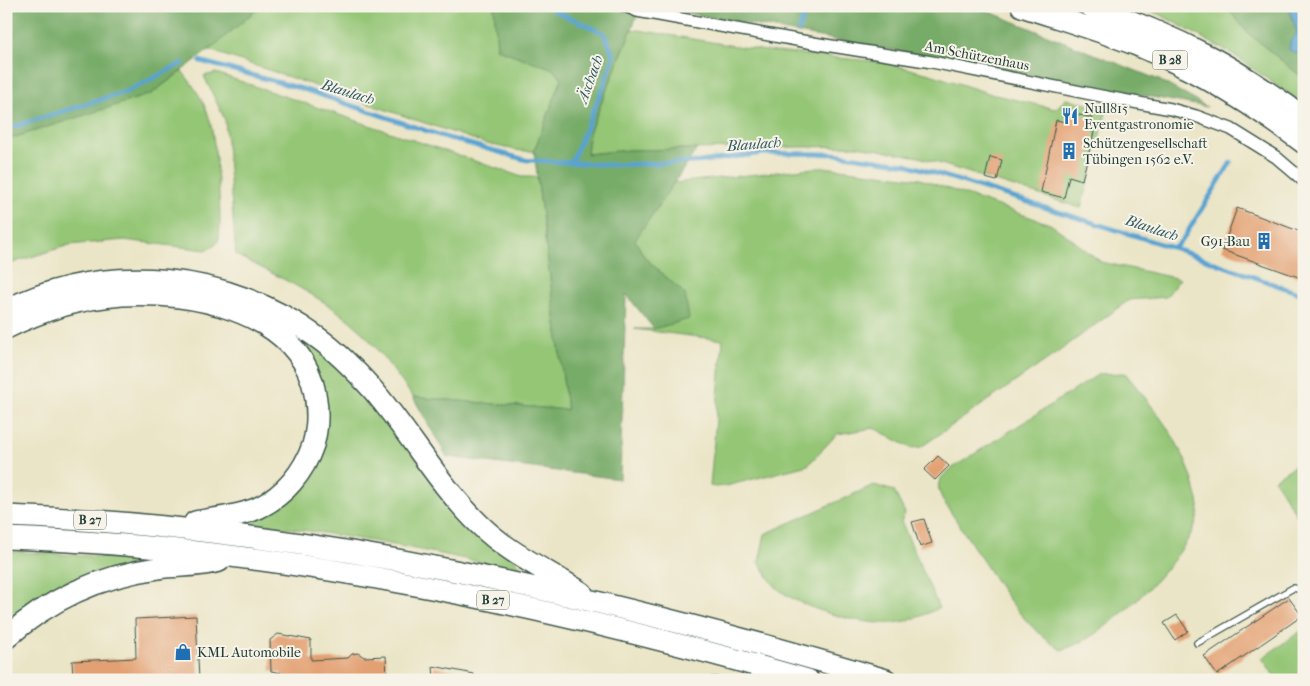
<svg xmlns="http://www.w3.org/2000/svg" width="1310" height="686" font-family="'IM FELL French Canon',serif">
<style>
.green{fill:#94c676;stroke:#5a8255}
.forest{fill:#77ab67;stroke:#4b744e}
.water{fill:#59a3d1;stroke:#3c7082}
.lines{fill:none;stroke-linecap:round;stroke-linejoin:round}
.stream{stroke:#59a3d1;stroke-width:4.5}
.building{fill:#e3a072}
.lane-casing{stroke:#3e564a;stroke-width:8}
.street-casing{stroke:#3e564a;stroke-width:14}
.highway-casing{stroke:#3e564a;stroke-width:24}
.lane{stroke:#fff;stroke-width:5.5}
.street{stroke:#fff;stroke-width:11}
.highway{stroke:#fff;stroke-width:21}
.labels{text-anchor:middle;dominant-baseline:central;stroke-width:4;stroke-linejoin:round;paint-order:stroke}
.shield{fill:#f7f3e8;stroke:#60746a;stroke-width:1}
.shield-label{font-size:12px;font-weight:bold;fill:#1f3d34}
.street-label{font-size:14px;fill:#1f3d34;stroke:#f7f3e8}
.poi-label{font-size:14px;fill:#1f3d34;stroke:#f7f3e8;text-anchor:start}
.water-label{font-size:15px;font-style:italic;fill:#305c63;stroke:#f7f3e8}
</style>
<rect width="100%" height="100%" fill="#f7f3e8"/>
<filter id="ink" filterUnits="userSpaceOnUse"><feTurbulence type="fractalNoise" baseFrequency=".02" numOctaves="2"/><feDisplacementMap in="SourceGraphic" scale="10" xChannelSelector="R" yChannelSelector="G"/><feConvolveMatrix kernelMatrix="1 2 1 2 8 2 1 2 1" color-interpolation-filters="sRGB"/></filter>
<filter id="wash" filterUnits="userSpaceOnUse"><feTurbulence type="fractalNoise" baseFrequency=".0096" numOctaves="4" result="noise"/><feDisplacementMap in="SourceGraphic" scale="20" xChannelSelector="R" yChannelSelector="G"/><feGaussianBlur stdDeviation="1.12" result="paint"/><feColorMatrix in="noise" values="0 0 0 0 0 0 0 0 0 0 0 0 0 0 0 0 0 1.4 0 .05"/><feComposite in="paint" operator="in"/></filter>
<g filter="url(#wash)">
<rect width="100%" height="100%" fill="#ebe5c7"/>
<path class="green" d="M261,6h233l3,43 55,19 10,10 -28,73h-12l-35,-7 -278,-94z
M1135,6h91l22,27 56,46v26l-70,-50 -73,-40z
M632,29l134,22 115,11 49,12 61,20 64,15 11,-10 41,10 -26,99 -162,-51 -62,-11 -228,4 -42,4 2,-21z
M182,71c12,15 23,31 28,50 5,17 14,106 8,120 -2,5 -7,7 -12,9l-82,-10 -55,5 -63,20v-125l145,-46z
M216,73l306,104h15l30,233 -154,-13c-18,-24 -41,-58 -64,-77 -34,-27 -74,-45 -113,-65l-11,-135 -21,-44z
M823,167l97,12 130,45 19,13 32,25 79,17 -14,18 -37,3 -75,55 -133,92 -10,1 -37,-20 -37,6 -29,31 -82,21 -10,1 -6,-1 13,-146 -89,-11h20l31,-35 -40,-36 -10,-18 38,-57z
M294,331l51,39 175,196v2l-7,1c-88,-19 -176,-36 -265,-46v-3l70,-67 -27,-117z
M1125,373c28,34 57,68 69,112 1,7 5,15 5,22 0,28 -38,70 -57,88 -24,22 -50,46 -81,55 -34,-22 -55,-53 -76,-86 -14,-21 -27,-41 -41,-62 -10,-18 -6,-24 10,-35l145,-93z
M1304,460v67l-30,-48z
M874,485l20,6 11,22 -4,8 38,87c-15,7 -30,14 -47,15 -32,2 -92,-14 -116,-36 -7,-7 -12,-18 -17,-25l6,-28z
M6,551l149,9 -149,70z
M1304,629v51h-27l-15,-22z"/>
<path class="forest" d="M6,6h255l-52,44 -58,44 -145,46z
M494,6h147l-52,127 -2,21 42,-4 68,-1 -62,91 10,18 40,36 4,25 -35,10 -28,-35 -6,185 -173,-22 -34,-60 154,13 -33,-259 28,-73 -11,-10 -54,-19z
M649,6h326l184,74 48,27z
M1226,6h78v73l-56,-46z"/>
<path class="water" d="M1290,6h14v43l-3,6 -12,-5 1,-9 7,-8 -8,-25z"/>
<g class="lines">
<path class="stream" d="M548,6l5,4 51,23 10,23 -11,32 -32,75
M799,31l4,-14
M200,61l103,28 142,48 81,23 86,5 86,-3 67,-9 70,1 71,10 268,84 130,47
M6,129l122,-38 55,-28
M1174,248l9,-9 48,-77"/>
</g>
<g id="blocks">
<path class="building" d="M1068,112l24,6 -3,12 5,2 -12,48 -13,-4 -5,22 -23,-6 15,-72 9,2z
M990,157l12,3 -5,21 -12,-3z
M1237,208l67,25v46l-82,-29z
M938,456l11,10 -14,14 -11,-10z
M924,519l8,24 -12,4 -8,-25z
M1289,598l13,18 -85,59 -13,-19z
M1177,615l11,16 -13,9 -11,-17z
M196,616l3,64h-126l-1,-19 64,-3 -1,-39z
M278,634l33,6v20l37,-2 4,-4 6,-1 6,4 22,-1 1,24h-107l1,-7 -10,-2 -1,-31z
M433,666l41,8v6h-40z"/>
</g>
</g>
<g filter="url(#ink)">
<use href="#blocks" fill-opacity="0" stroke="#3e564a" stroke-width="1"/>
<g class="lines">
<g class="lane-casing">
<path id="lane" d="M1197,643l96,-55 11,2
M713,680h3"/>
</g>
<g class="street-casing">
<path id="street" d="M625,6l12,5 182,33 113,18 169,34 70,13 25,7 35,13 45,28 28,24"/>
</g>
<g class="highway-casing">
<path id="highway" d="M1022,6c39,13 77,24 115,39 60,25 116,59 167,98
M1090,6c41,14 81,31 120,51 33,17 63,39 94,60
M6,310c100,-50 223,-38 312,28 21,15 38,33 55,52 37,43 65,94 106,134 30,30 68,46 103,69
M6,328c36,-18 75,-30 116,-33 66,-4 166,14 190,86 6,21 7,43 1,64 -9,27 -29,51 -55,63 -20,9 -42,10 -63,14
M6,516c301,11 593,79 880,164
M6,538c273,9 541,67 802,142
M6,638c43,-39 95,-62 152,-70 21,-3 41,-1 61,-7"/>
</g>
<use href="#lane" class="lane"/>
<use href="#street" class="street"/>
<use href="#highway" class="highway"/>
</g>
</g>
<defs>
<g id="restaurant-bare" transform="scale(1.35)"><path d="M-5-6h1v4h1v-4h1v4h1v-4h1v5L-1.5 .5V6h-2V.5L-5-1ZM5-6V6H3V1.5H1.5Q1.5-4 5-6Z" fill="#1f6fb2" stroke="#f7f3e8" stroke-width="2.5" paint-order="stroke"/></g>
<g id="building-bare" transform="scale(1.35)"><path d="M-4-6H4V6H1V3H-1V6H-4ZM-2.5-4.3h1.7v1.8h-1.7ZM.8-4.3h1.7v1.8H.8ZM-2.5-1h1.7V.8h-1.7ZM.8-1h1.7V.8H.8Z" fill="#1f6fb2" stroke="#f7f3e8" stroke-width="2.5" paint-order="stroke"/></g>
<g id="shop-bare" transform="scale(1.35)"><path d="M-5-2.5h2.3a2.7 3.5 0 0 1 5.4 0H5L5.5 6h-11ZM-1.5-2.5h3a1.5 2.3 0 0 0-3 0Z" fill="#1f6fb2" stroke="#f7f3e8" stroke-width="2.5" paint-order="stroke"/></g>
</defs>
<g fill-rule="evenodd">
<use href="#restaurant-bare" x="1070" y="116"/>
<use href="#building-bare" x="1069" y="151"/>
<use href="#building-bare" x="1264" y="241"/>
<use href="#shop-bare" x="183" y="652"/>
</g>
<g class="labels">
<g class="shield">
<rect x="1152.5" y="50.5" width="35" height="19" rx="4"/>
<rect x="74" y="510.5" width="32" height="19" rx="4"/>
<rect x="477" y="590.5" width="32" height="19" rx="4"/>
</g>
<g class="shield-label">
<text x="1170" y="60">B 28</text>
<text x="90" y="520">B 27</text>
<text x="493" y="600">B 27</text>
</g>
<g class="street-label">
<text transform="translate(977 56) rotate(11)">Am Schützenhaus</text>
</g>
<g class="poi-label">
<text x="1084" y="108">Null815<tspan x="1084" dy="16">Eventgastronomie</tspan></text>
<text x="1083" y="143">Schützengesellschaft<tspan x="1083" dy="16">Tübingen 1562 e.V.</tspan></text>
<text x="1250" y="241" text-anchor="end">G91-Bau</text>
<text x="197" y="652">KML Automobile</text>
</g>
<g class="water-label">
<text transform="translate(590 79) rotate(-70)">Äschach</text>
<text transform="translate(348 92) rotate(17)">Blaulach</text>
<text transform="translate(754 144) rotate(-4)">Blaulach</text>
<text transform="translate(1152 228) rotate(18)">Blaulach</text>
</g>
</g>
<rect width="1310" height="686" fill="none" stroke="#f7f3e8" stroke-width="25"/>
</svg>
